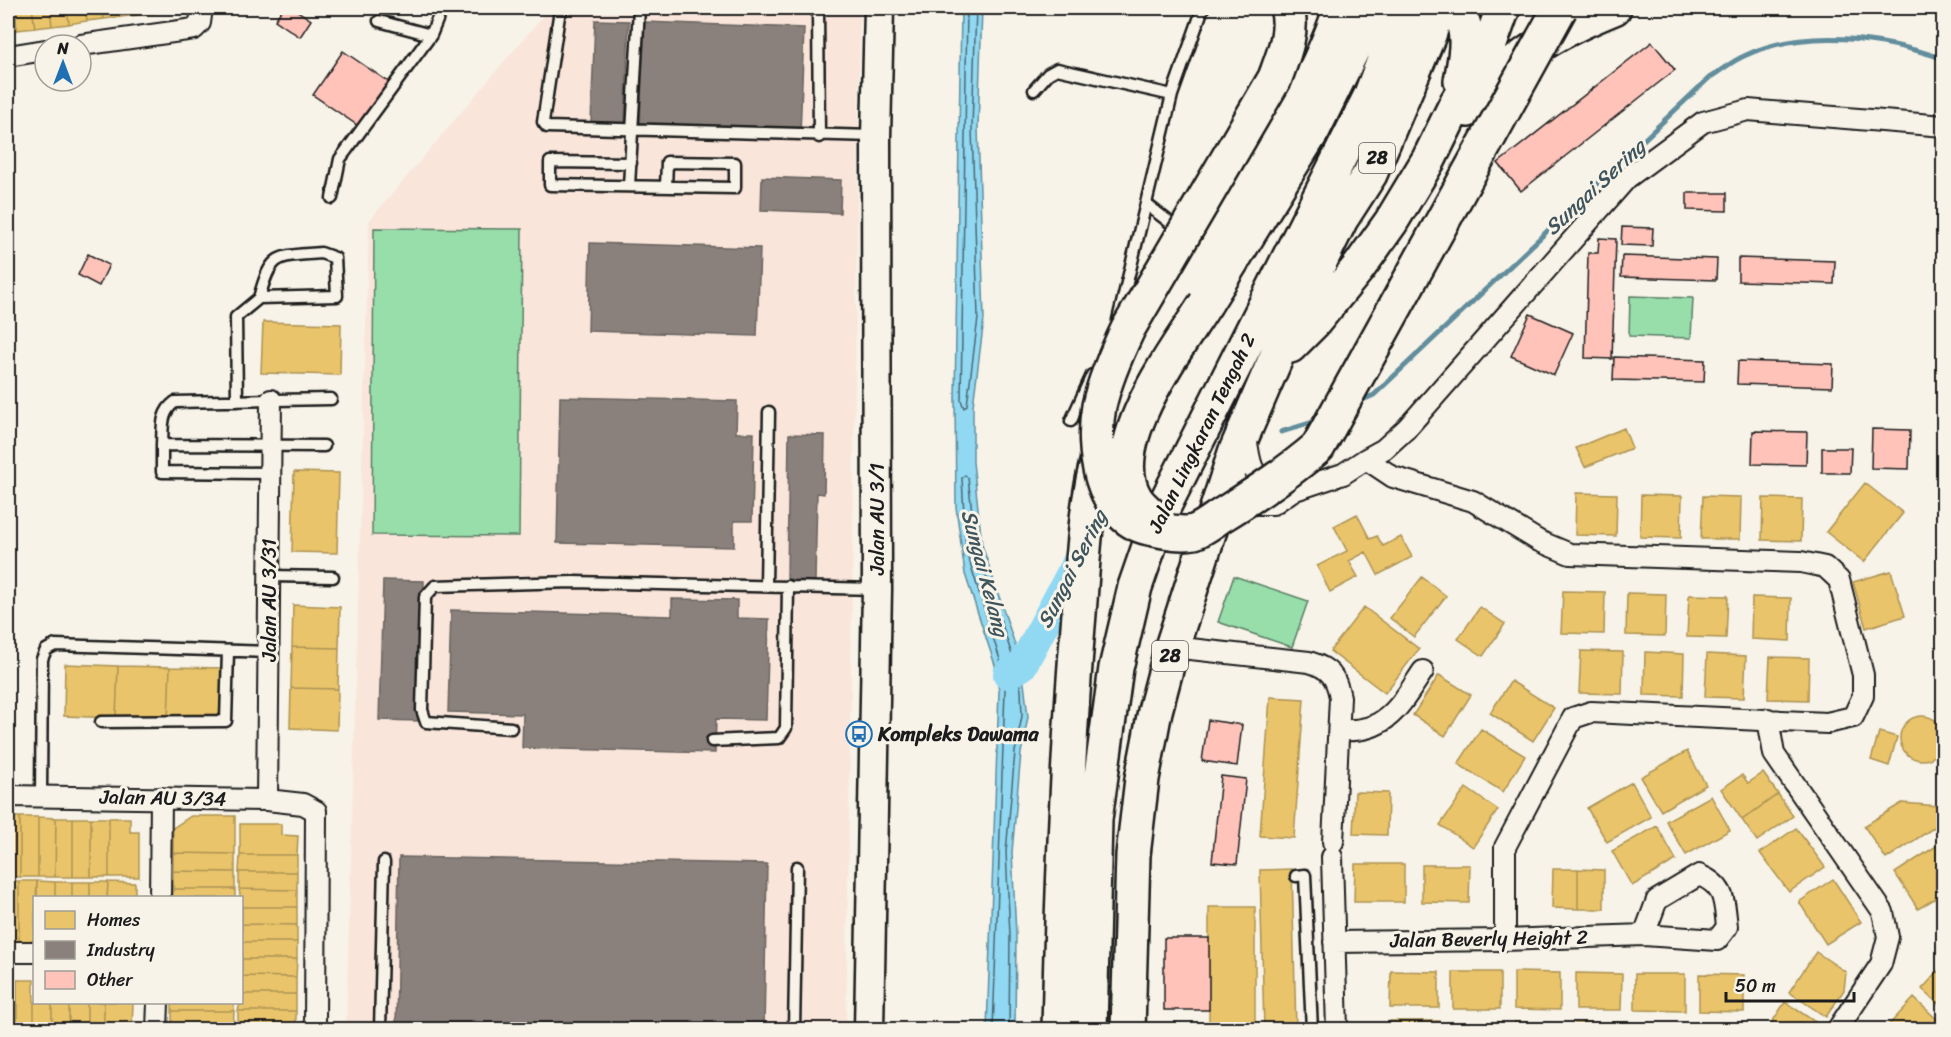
<svg xmlns="http://www.w3.org/2000/svg" width="1951" height="1037" font-family="Sriracha,sans-serif">
<style>
.built{fill:#f9e5da}
.green{fill:#98deab;stroke:#5a7d64;stroke-width:1.5}
.water{fill:#91d8f2;stroke:#628d9c;stroke-width:1.5}
.homes{fill:#e9c46a;stroke:#ac9253;stroke-width:1.5}
.industry{fill:#8a817c;stroke:#69635f;stroke-width:1.5}
.lines{fill:none;stroke-linecap:round;stroke-linejoin:round}
.shore{stroke:#4b6772;stroke-width:1.5}
.stream{stroke:#628d9c;stroke-width:5}
.river{stroke:#91d8f2;stroke-width:30}
.building{fill:#ffc3ba;stroke:#1c1c1c;stroke-width:1.5}
.lane-casing{stroke:#1c1c1c;stroke-width:15}
.street-casing{stroke:#1c1c1c;stroke-width:24}
.secondary-casing{stroke:#1c1c1c;stroke-width:33}
.highway-casing{stroke:#1c1c1c;stroke-width:38}
.lane{stroke:#f7f3e8;stroke-width:10}
.street{stroke:#f7f3e8;stroke-width:20}
.secondary{stroke:#f7f3e8;stroke-width:28}
.highway{stroke:#f7f3e8;stroke-width:33}
.highway-bridge-casing{stroke:#1c1c1c;stroke-width:38;stroke-linecap:butt}
.highway-bridge{stroke:#f7f3e8;stroke-width:33}
.labels{text-anchor:middle;dominant-baseline:central;stroke-width:6;stroke-linejoin:round;paint-order:stroke}
.shield{fill:#f7f3e8;stroke:#5e5c59;stroke-width:1.5}
.shield-label{font-size:18px;font-weight:bold;fill:#1c1c1c}
.street-label{font-size:20px;fill:#1c1c1c;stroke:#f7f3e8}
.poi-label{font-size:20px;font-weight:bold;fill:#1c1c1c;stroke:#f7f3e8;text-anchor:start}
.water-label{font-size:21px;font-style:italic;fill:#3f545c;stroke:#f7f3e8}
</style>
<rect width="100%" height="100%" fill="#f7f3e8"/>
<filter id="ink" filterUnits="userSpaceOnUse"><feTurbulence type="fractalNoise" baseFrequency=".0167" numOctaves="2"/><feDisplacementMap in="SourceGraphic" scale="12" xChannelSelector="R" yChannelSelector="G"/><feConvolveMatrix kernelMatrix="1 2 1 2 8 2 1 2 1" color-interpolation-filters="sRGB"/></filter>
<g filter="url(#ink)">
<path class="built" d="M550,8h310l-14,1021 -500,1 23,-809z"/>
<path class="green" d="M374,228l148,1 -3,307 -147,-1z
M1630,296l63,2 -2,40 -62,-2z
M1234,576l74,25 -16,46 -74,-25z"/>
<path class="water" d="M961,8h21l-4,120 6,191 -11,87v56l9,83 40,121 6,51 -7,36 -9,99 4,83 -1,94h-28l12,-338 -4,-26 -30,-91 -9,-67 -1,-107z"/>
<path class="homes" d="M8,8h7l2,22 -9,1z
M15,8h17l3,20 -18,2z
M32,8h18l2,18 -17,2z
M50,8h17l2,16 -17,2z
M67,8h18l2,13 -18,3z
M85,8h17l2,11 -17,2z
M102,8h18l1,9 -17,2z
M120,8h18l1,7 -18,2z
M138,8h17l1,5 -17,2z
M263,322l78,2 -1,51 -79,-2z
M1624,428l8,20 -47,19 -9,-19z
M294,472l45,1 -2,80 -45,-1z
M1865,483l38,30 -39,49 -38,-30z
M1576,493l41,1 -1,42 -41,-1z
M1641,495l41,1 -1,42 -41,-1z
M1703,496l38,1 -1,42h-39z
M1763,498l39,1 -1,42 -39,-1z
M1357,514l13,25 7,-3 6,10 18,-9 11,20 -34,18 -12,-23 -17,9 9,16 -28,15 -13,-26 30,-15 -13,-25z
M1891,571l14,45 -39,12 -13,-46z
M1422,577l24,19 -32,41 -24,-19z
M1563,591l42,1 -1,42 -43,-1z
M1627,593l39,1 -1,42 -39,-1z
M1689,595l39,1 -2,42 -39,-1z
M1752,597l39,1 -1,43 -39,-2z
M293,605l47,2 -1,41 -47,-1z
M1364,607l55,42 -34,44 -55,-42z
M1480,607l25,17 -22,32 -25,-17z
M292,647l47,1 -1,41 -47,-1z
M1581,651l42,1 -1,42 -43,-1z
M1645,652l39,2 -1,42 -39,-1z
M1707,654l39,2 -2,42 -39,-1z
M1770,657l39,1 -1,42 -40,-1z
M65,664l53,2 -2,52 -52,-2z
M118,666l52,1 -2,52 -52,-1z
M170,667l52,1 -2,53 -52,-2z
M1439,675l32,20 -26,41 -32,-21z
M1511,681l43,27 -21,33 -43,-28z
M291,688l47,1 -1,41 -47,-2z
M1270,697l34,2 -10,139 -34,-2z
M1900 738a22 22 0 1 1 44 0a22 22 0 1 1-44 0Z
M1481,729l44,27 -22,36 -45,-28z
M1879,732l18,5 -8,29 -18,-6z
M1687,751l19,34 -45,26 -20,-34z
M1763,773l15,21 -36,26 -21,-31 21,-14 6,8z
M1632,782l19,35 -44,25 -20,-34z
M1466,788l32,22 -25,37 -33,-22z
M1355,792l33,1 -1,42 -34,-1z
M1778,794l15,22 -36,25 -15,-21z
M1711,796l19,34 -44,25 -20,-34z
M1902,803l37,3 5,7v8l-58,38 -22,-33z
M191,816h44v38l-62,-1v-25z
M8,817h12v60l-12,-1z
M20,817h18v60h-18z
M38,817l18,1 -1,59h-17z
M56,818h17v59h-18z
M73,818h18v59h-18z
M91,818h18v59h-18z
M109,818h21v14h9v45h-30z
M240,824h41v11l17,1 -1,19h-57z
M1657,826l19,34 -44,26 -20,-35z
M1796,828l29,39 -36,25 -29,-39z
M1944,841v52l-26,16 -23,-36z
M173,853l62,1v18l-62,-1z
M240,855h57v17h-58z
M1355,864h49v38h-50z
M1422,865h48l-1,38 -47,-1z
M1292,869l4,161h-32l-4,-160z
M1553,869h25v40l-26,-1z
M1578,869l26,1v39h-26z
M173,871l62,1v17h-62z
M239,872h58v18l-58,-1z
M1833,879l28,43 -35,22 -27,-42z
M8,881h11v60l-11,-1z
M19,881h18l-3,60h-15z
M37,881l18,1v16h-18z
M55,882h17v16h-17z
M72,882h18v16h-18z
M90,882h18l-1,16h-17z
M108,882l27,1v15h-28z
M173,889h62v9h-62z
M239,889l58,1v17h-55z
M242,907h55v18l-55,-1z
M1209,907h46v123h-46z
M242,924l55,1v17h-55z
M242,942h55v17h-55z
M1816,952l30,20 -2,18 -18,27 -37,-25z
M242,959h55l-1,18 -54,-1z
M1944,965v44l-22,-20z
M1391,971l48,1v36h-49z
M1453,972h47v37h-47z
M1514,972l46,1v37l-46,-1z
M1576,973l46,1 -1,36h-45z
M1635,974h50v37l-50,-1z
M1699,974l45,1v37l-45,-1z
M242,976l54,1v17h-54z
M8,980h9v50h-9z
M17,980h17v50h-17z
M34,980v22h18v28h-18z
M242,994h54v17h-58z
M1914,998l30,28v4h-60z
M52,1002h17v28h-17z
M69,1002h18v28h-18z
M87,1002h17v28h-17z
M104,1002h29l-1,28h-28z
M172,1002h62v9h-62z
M1785,1002l35,23 -3,5h-50z
M172,1011h62l-1,18 -61,-1z
M238,1011h58v18l-58,-1z
M1390,1021h49v9h-49z
M1452,1022h48v8h-48z
M1514,1022l46,1v7h-46z
M1575,1023h46v7h-46z
M1635,1024h49v6h-49z
M1699,1024l44,1v5h-44z
M172,1028l61,1 -61,1z
M238,1028l58,1v1h-58z"/>
<path class="industry" d="M595,20l34,1 -4,103 -34,-1z
M644,22l160,6 -4,107 -160,-6z
M762,177l79,3 -1,33 -79,-3z
M590,243l170,5 -3,88 -169,-5z
M560,397l177,4 -1,32h18l-2,88h-18v26l-177,-4z
M789,434l36,1 -1,59 -7,-1 -2,88h-28z
M383,580l41,1 -4,140 -41,-1z
M672,599l65,1v18l32,1 -3,101 -50,-1 -1,34 -193,-5 1,-34 -75,-2 3,-102 221,6z
M399,857l368,7 -3,166h-368z"/>
<g class="lines">
<path class="shore" d="M967,8l-6,392 3,8 3,-3 11,-87 -6,-190 4,-120
M993,1030l12,-340 -4,-27 -35,-113 -4,-72 3,-3 3,3 8,68 40,121 5,23 1,26 -7,36 -9,100 4,83 -1,95"/>
<path class="stream" d="M1358,402l16,-7 335,-317c12,-7 23,-17 35,-22 60,-29 140,-18 200,3
M1281,432l36,-11"/>
<path class="river" d="M1008,674l14,-8 62,-117"/>
</g>
<path class="building" d="M283,8h10l18,12 -11,17 -25,-17z
M1652,42l23,28 -154,121 -23,-28z
M343,51l47,32 -30,44 -47,-32z
M1687,193h40v18l-40,-1z
M1622,227l31,1 -1,18 -31,-1z
M1599,238l17,1 -4,120 -27,-1 3,-105h10z
M88,254l21,11 -10,21 -21,-11z
M1622,256l95,3 -1,21 -95,-3z
M1738,258l97,3 -1,23 -96,-3z
M1530,314l43,19 -19,42 -43,-19z
M1614,357l91,3 -1,22 -91,-2z
M1738,361l95,3 -1,23 -95,-3z
M1872,429l38,1 -1,39 -38,-1z
M1753,431l54,1 -1,33 -54,-1z
M1822,448h29l-1,25h-28z
M1208,720l34,5 -5,41 -35,-5z
M1221,776l25,3 -9,85 -25,-2z
M1164,938h45v72h-45z"/>
<g class="lines">
<g class="lane-casing">
<path id="lane" d="M563,8l-4,8 -16,106 4,5 327,9
M818,8l1,129
M379,21l52,14
M1034,90l14,-16 9,-5 115,26
M631,163l-81,-1v23l185,3v-25l-68,-1 -1,25
M629,186l10,-178
M332,198l8,-39 91,-124 11,-27
M1146,204l35,27
M321,253l14,5 2,38 -78,2c13,-46 17,-41 62,-45z
M1118,320l54,-225 31,-87
M237,401l-1,-84 23,-19
M1071,421l21,-46
M162,445c1,-17 -2,-32 13,-43l156,-3
M269,473l-107,-1v-27l162,1
M269,576l64,1
M766,586l3,-174
M101,722l125,-1 2,-70
M511,728l-85,-6 -4,-12 3,-113 10,-11 138,-4 304,7
M712,741l67,-3 7,-10 2,-142
M41,796l1,-137 4,-9 9,-5 214,7
M1296,876l9,-1 7,155
M380,1030l4,-168
M794,1030l3,-163"/>
</g>
<g class="street-casing">
<path id="street" d="M81,45l113,-16 6,-6 2,-15
M8,56l37,-6
M1245,433c7,31 1,40 32,54
M1366,459l18,-10 22,-20 221,-251 76,-56 45,-12 196,16
M1246,504h27l19,-13 51,-17 23,-15 27,18 80,24 66,40 31,13 231,8 24,5 14,13 24,95v21l-10,21 -26,6 -236,-11 -18,6 -68,129v93
M1172,647l137,15c20,6 27,14 31,35l-7,145
M1768,719l6,35 109,158 5,25 -7,27 -44,66
M1339,730c47,4 60,-23 84,-59
M8,796l259,4 36,4 13,7 -1,219
M267,800l4,-400
M1332,857l5,173
M160,898l1,-100
M1334,942l171,-2 139,-5 73,5 10,-13c-3,-26 -1,-41 -28,-52l-42,25 -13,35
M8,952h26
M157,1030l1,-28"/>
</g>
<g class="secondary-casing">
<path id="secondary" d="M869,1030l8,-441 -1,-452 3,-129"/>
</g>
<g class="highway-casing">
<path id="highway" d="M1457,8c14,25 9,46 4,73
M1468,110c43,-52 84,-77 146,-102
M1206,303l107,-173 60,-122
M1290,346l24,-24 45,-55 32,-45 38,-63 28,-57 32,-55 14,-39
M1059,1030c3,-135 8,-270 19,-404 6,-68 6,-140 32,-204 56,-145 182,-267 231,-414
M1090,1030l5,-211 21,-151 19,-81 26,-75 209,-415 34,-89
M1128,1030l5,-175 9,-76 13,-68 17,-64 63,-194 65,-151 41,-83 29,-45 59,-139 9,-27"/>
</g>
<use href="#lane" class="lane"/>
<use href="#street" class="street"/>
<use href="#secondary" class="secondary"/>
<use href="#highway" class="highway"/>
<g class="highway-bridge-casing">
<path id="highway-bridge" d="M1287,8c7,23 -4,48 -12,70l-147,251c-12,25 -23,50 -29,77 -8,42 1,112 50,122 14,3 31,7 45,4 9,-3 20,-12 28,-17 34,-21 66,-42 96,-68l242,-439
M1159,522c-7,-7 -18,-15 -23,-23 -34,-54 42,-151 70,-196"/>
</g>
<use href="#highway-bridge" class="highway-bridge"/>
</g>
</g>
<defs>
<g id="bus-ring" transform="scale(1.35)"><circle r="9.5" fill="#f7f3e8" stroke="#1f6fb2" stroke-width="1.5"/><path d="M-5-6H5V4H4V6H2V4H-2V6H-4V4H-5ZM-3.5-4V0h7V-4ZM-3.5 1.2v1.5H-2V1.2ZM2 1.2v1.5H3.5V1.2Z" fill="#1f6fb2"/></g>
</defs>
<g fill-rule="evenodd">
<use href="#bus-ring" x="859" y="734"/>
</g>
<g class="labels">
<g class="shield">
<rect x="1359" y="143" width="36" height="30" rx="4.5"/>
<rect x="1152" y="641" width="36" height="30" rx="4.5"/>
</g>
<g class="shield-label">
<text x="1377" y="158">28</text>
<text x="1170" y="656">28</text>
</g>
<g class="street-label">
<text transform="translate(1202 433) rotate(-64)">Jalan Lingkaran Tengah 2</text>
<text transform="translate(877 519) rotate(-90)">Jalan AU 3/1</text>
<text transform="translate(269 600) rotate(-90)">Jalan AU 3/31</text>
<text transform="translate(163 798) rotate(1)">Jalan AU 3/34</text>
<text transform="translate(1489 939) rotate(-1)">Jalan Beverly Height 2</text>
</g>
<g class="poi-label">
<text x="878" y="734">Kompleks Dawama</text>
</g>
<g class="water-label">
<text transform="translate(1595 187) rotate(-43)">Sungai Sering</text>
<text transform="translate(1072 569) rotate(-63)">Sungai Sering</text>
<text transform="translate(985 573) rotate(75)">Sungai Kelang</text>
</g>
</g>
<rect width="1951" height="1037" fill="none" stroke="#f7f3e8" stroke-width="30"/>
<rect x="15" y="15" width="1921" height="1007" fill="none" stroke="#1c1c1c" stroke-width="2" filter="url(#ink)"/>
<rect x="33" y="896" width="210" height="108" fill="#f7f3e8" stroke="#9f9d96" stroke-width="1.5"/>
<rect x="45" y="911" width="30" height="18" fill="#e9c46a" stroke="#9f9d96" stroke-width="1.5"/>
<text x="87" y="926" font-size="18" fill="#1c1c1c">Homes</text>
<rect x="45" y="941" width="30" height="18" fill="#8a817c" stroke="#9f9d96" stroke-width="1.5"/>
<text x="87" y="956" font-size="18" fill="#1c1c1c">Industry</text>
<rect x="45" y="971" width="30" height="18" fill="#ffc3ba" stroke="#9f9d96" stroke-width="1.5"/>
<text x="87" y="986" font-size="18" fill="#1c1c1c">Other</text>
<g transform="translate(63 63)"><circle r="28" fill="#f7f3e8" stroke="#9f9d96" stroke-width="1.5"/>
<path d="M0-4.5L10 22L0 15L-10 22Z" fill="#1f6fb2"/>
<text y="-9" font-size="16" font-weight="bold" text-anchor="middle" fill="#1c1c1c">N</text>
</g>
<path d="M1726 992v9h128v-9" fill="none" stroke="#1c1c1c" stroke-width="3"/>
<text x="1735" y="992" font-size="18" fill="#1c1c1c" stroke="#f7f3e8" stroke-width="4.5" paint-order="stroke">50 m</text>
</svg>
